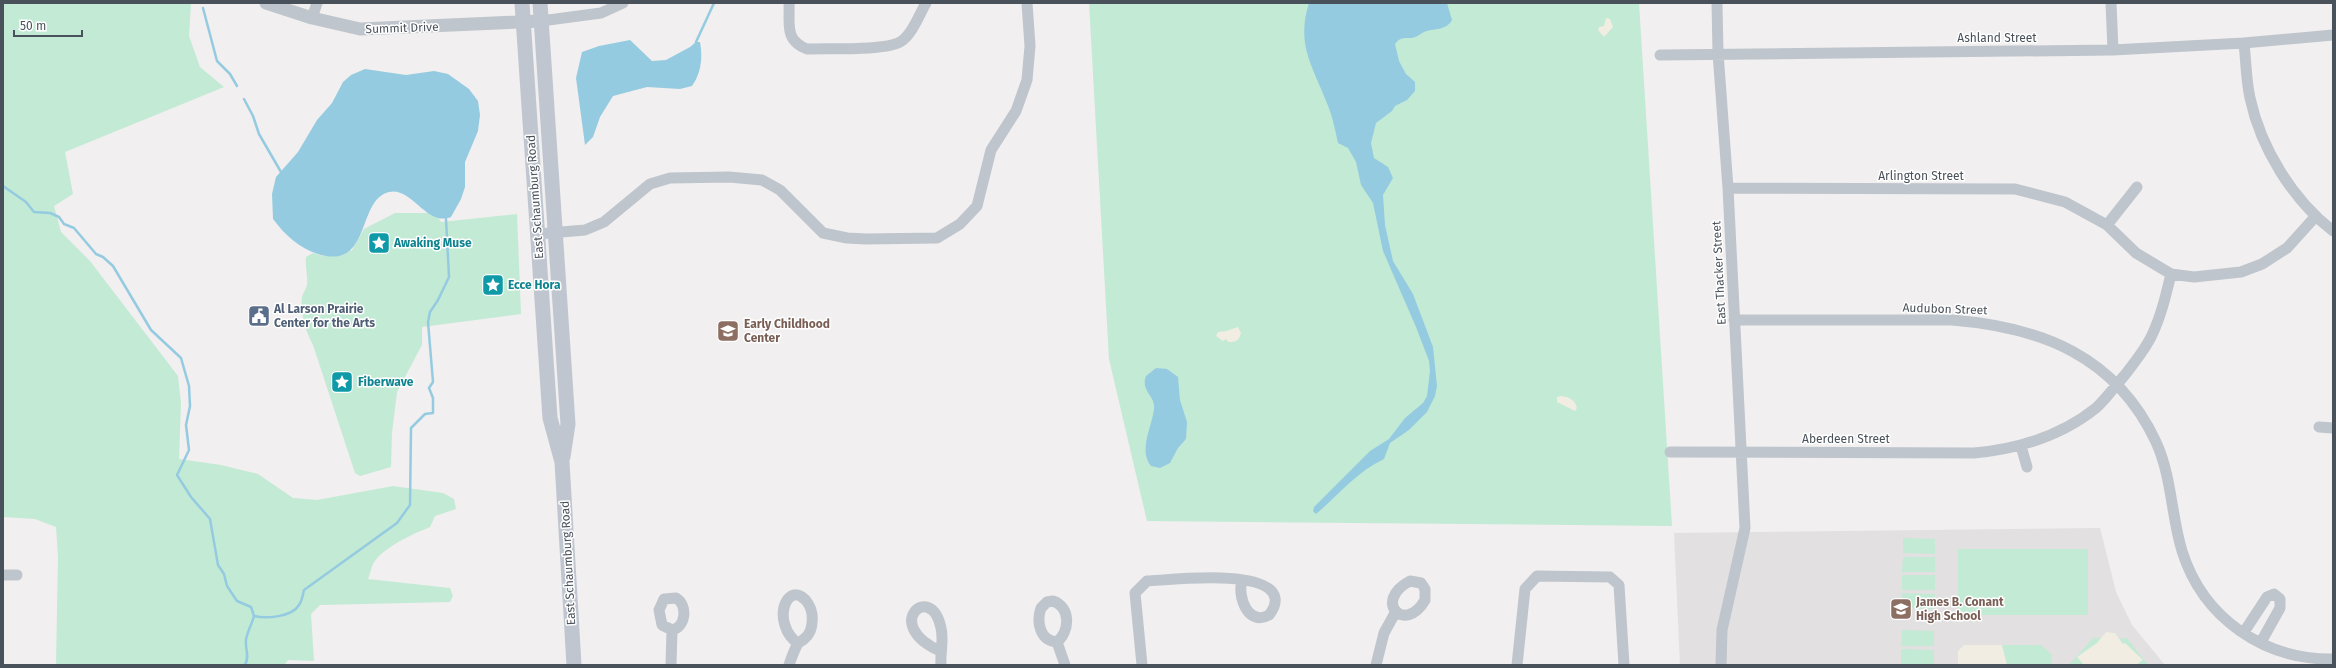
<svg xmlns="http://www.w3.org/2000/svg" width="2336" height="668" font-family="'Fira Sans',sans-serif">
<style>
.education{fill:#e2e0e0}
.green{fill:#c3ead5}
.sand{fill:#f1ede2}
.water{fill:#95cbe1}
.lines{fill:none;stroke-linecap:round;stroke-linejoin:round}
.stream{stroke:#95cbe1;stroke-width:2.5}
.minor{stroke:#bfc5cc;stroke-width:11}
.tertiary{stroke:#bfc5cc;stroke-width:13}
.secondary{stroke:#bfc6d0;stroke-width:15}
.labels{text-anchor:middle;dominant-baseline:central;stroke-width:3;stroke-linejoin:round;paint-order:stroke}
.street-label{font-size:12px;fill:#49515a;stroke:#fff}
.culture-label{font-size:12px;font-weight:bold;fill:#0d838f;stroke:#fff;text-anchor:start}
.service-label{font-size:12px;font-weight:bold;fill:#4e5e75;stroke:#fff;text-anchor:start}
.education-label{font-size:12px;font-weight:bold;fill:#785e54;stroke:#fff;text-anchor:start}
</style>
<rect width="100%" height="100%" fill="#f1efef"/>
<path class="education" d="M2100,528l16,64 16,33 33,40h-485l-6,-132z"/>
<path class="green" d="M3,3h188l-2,33 11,31 24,20 -159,65 8,42 -19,12 7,26 29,29 88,115 3,27 -2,56 42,6 37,9 35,24 24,2 76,-14 50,7 11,6 2,10 -21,7 -5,11c-17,7 -47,20 -57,37 -2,4 -3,10 -5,15l82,9 3,8 -3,6 -130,3 -9,9 3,47 -26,-1 -4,5h-228l2,-108 -2,-30 -21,-8 -32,-2z
M1089,3h550l33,523 -525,-5 -38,-162z
M395,213h34l8,3 4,6 76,-8 4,100 -99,13v18l-25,47 -5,41 -1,34 -31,9 -5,-3 -42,-128c-8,-16 -13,-31 -11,-48 1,-4 4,-8 5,-12 1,-9 -2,-18 -1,-28l7,-4 11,3h15l13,-6 12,-21z
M1903,538l32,1v15l-32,-1z
M1958,549h130v66h-130z
M1903,557h32v15h-33z
M1902,575h33v15h-33z
M1902,593l33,1 -1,15 -32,-1z
M1902,630l32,1v15h-33z
M2106,632l9,1 5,6 7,-1 21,27h-79l25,-28 2,2 3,-2 3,1z
M1964,645h77l11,10 -1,10h-91l-2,-1v-13z
M1901,649l33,1v15l-33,-1z"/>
<path class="sand" d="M1606,18l4,1 3,8 -9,10 -6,-7 1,-3 5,-1z
M1238,327l3,6c-2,8 -5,9 -13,9l-2,-3 -3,2 -7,-5 2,-4 8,-1z
M1561,396c7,1 14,3 16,12l-2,3 -18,-9v-5z
M2106,632l9,1 8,11 2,-1 18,17 -7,5h-52l-7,-8 20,-14z
M1964,645h38l5,20h-47l-2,-1v-13z"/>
<path class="water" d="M1309,3h138l5,17c-6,11 -18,8 -28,12 -4,2 -7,5 -12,6 -8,0 -12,-1 -17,6l4,17 7,13 9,8v9l-8,9 -12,6 -3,5 -16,12 -5,20 3,15 14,9 5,11 -10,17 2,30 8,36 20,33 20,53 4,39 -2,10 -8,16 -18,18 -19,13 -6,16c-28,13 -45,36 -68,55l-3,-3 1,-4 56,-56 19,-12 16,-21 18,-15 4,-7 3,-25 -1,-10 -13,-34 -33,-76 -10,-48 -12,-18 -5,-23 -8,-14 -10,-5c-3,-14 -6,-29 -12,-42 -14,-36 -30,-57 -17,-98z
M630,40l22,21 14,-1 24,-13 6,-5h4c3,15 1,32 -8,44l-12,3 -33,-2 -34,9 -13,21 -7,20 -8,8 -9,-67 6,-26 17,-6z
M365,69l41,6 28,-4 14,3 21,15 9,12 2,14 -2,16 -13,31v25l-4,12 -10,18c-24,10 -40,-31 -62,-25 -33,8 -17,79 -71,62 -19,-6 -33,-19 -45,-35l-1,-25 4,-17 22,-25 19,-32 15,-17 11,-21 8,-7z
M1156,368l11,1 11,8 2,23 7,22 -1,17 -8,9 -8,15 -10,5 -9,-2c-13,-16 1,-39 3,-57 2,-13 -14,-18 -8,-33z"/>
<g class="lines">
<path class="stream" d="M203,8l14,53 13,13 7,12
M696,42l18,-39
M244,99l9,17 6,18 22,38
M3,186l23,16 8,10 16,1 9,4 5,7 10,4 22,26 7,3 10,9 38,64 30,28 8,28 1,20 -4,19 3,25 -12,25 14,22 19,22 8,46 6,9 3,12 10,15 14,6 3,9c-2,8 -7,16 -8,24 -1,10 4,16 -1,25
M254,616c12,3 38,1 45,-11 3,-4 4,-11 5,-15l93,-67 13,-18 1,-77 14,-14 8,-1v-15l-4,-10 4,-6 -5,-60 2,-10 8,-12 11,-23 -3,-58"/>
<path class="minor" d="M789,3c1,21 -5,37 18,46 21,-1 77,2 93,-7 12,-7 19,-27 26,-39
M1717,3l1,50 10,135 17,340 -23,102 -1,35
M2111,3l2,47
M312,18l5,-15
M541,21l60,-8 22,-10
M2244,43c2,18 2,37 6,55 11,51 43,102 83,133
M1660,55l453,-5 131,-7 89,-8
M1728,188l287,1 50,13 42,23 29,28 35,21 23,3 47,-5 21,-8 25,-16 28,-31
M2107,225l30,-38
M538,234l47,-4 19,-8 46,-38 20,-6 59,-1 33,3 18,10 43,43 24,5 19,1 71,-1 23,-14 17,-18 14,-56 25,-39 11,-31 3,-34 -3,-43
M1734,320h218c89,7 164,36 204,122 16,35 15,73 26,109 21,67 82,109 151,108
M2319,427l14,1
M2021,446l6,21
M1670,452l304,1c44,-4 87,-17 122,-45 10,-9 19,-22 28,-32 10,-13 21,-26 28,-41 9,-19 14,-40 19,-61
M3,575h14
M1410,581l11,2 4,6v11c-20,35 -53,1 -15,-19z
M676,598c12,7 10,29 -4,32l-10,-5 -3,-15 5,-11z
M1053,601c18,6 17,30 4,41 -17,-1 -21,-20 -16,-34l6,-6z
M2244,632l23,-35 7,-3 6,5v9l-19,34
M1057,642l8,23
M940,651c-59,-26 -9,-71 1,-23 3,12 -1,25 0,37
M671,665l1,-35
M789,665c2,-6 5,-14 8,-20 2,-3 5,-4 7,-6 8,-6 9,-15 8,-25 -2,-14 -17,-28 -26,-12 -7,14 0,34 12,41
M1142,665l-7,-72 12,-12c24,-1 122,-13 128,17 1,6 -2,12 -6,17 -21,12 -32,-19 -27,-34
M1376,665l8,-32 11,-20
M1517,665l8,-76 12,-13 73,1 9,8 5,80"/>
<path class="tertiary" d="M266,3l46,15 48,11 181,-8"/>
<path class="secondary" d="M522,3l28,415 12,44 12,203
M540,3l28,421 -5,33"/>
</g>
<defs>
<g id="sight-square" transform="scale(1.15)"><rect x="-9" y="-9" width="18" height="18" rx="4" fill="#0f9aa8" stroke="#fff"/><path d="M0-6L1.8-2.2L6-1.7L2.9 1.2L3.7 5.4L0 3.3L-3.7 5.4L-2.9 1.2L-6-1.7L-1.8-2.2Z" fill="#fff"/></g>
<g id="civic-square" transform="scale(1.15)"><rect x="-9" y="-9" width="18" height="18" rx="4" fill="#5c6f8a" stroke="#fff"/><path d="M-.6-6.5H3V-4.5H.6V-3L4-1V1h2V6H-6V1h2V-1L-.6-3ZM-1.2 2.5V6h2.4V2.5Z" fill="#fff"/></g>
<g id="school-square" transform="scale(1.15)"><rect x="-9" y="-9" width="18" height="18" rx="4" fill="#8d6e63" stroke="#fff"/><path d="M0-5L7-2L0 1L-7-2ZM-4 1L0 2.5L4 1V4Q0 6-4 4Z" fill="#fff"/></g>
</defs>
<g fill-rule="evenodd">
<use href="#sight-square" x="379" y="243"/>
<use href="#sight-square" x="493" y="285"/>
<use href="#civic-square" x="259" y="316"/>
<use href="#school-square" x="728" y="331"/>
<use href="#sight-square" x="342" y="382"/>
<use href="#school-square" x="1901" y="609"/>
</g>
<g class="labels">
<g class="street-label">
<text transform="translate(402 28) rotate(-2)">Summit Drive</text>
<text x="1997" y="38">Ashland Street</text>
<text x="1921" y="176">Arlington Street</text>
<text transform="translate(535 197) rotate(-94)">East Schaumburg Road</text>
<text transform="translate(1719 273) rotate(-93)">East Thacker Street</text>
<text transform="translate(1945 309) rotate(2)">Audubon Street</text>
<text x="1846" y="439">Aberdeen Street</text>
<text transform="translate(568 563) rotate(-93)">East Schaumburg Road</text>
</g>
<g class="culture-label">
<text x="394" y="243">Awaking Muse</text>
<text x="508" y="285">Ecce Hora</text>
<text x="358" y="382">Fiberwave</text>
</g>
<g class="service-label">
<text x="274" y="309">Al Larson Prairie<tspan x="274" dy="14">Center for the Arts</tspan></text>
</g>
<g class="education-label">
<text x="744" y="324">Early Childhood<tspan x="744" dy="14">Center</tspan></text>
<text x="1916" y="602">James B. Conant<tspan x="1916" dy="14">High School</tspan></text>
</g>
</g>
<rect width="2336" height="668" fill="none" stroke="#49515a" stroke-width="8"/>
<path d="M14 30v6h68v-6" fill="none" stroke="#49515a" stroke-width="2"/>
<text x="20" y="30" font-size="12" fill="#49515a" stroke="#ffffff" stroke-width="3" paint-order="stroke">50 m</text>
</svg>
